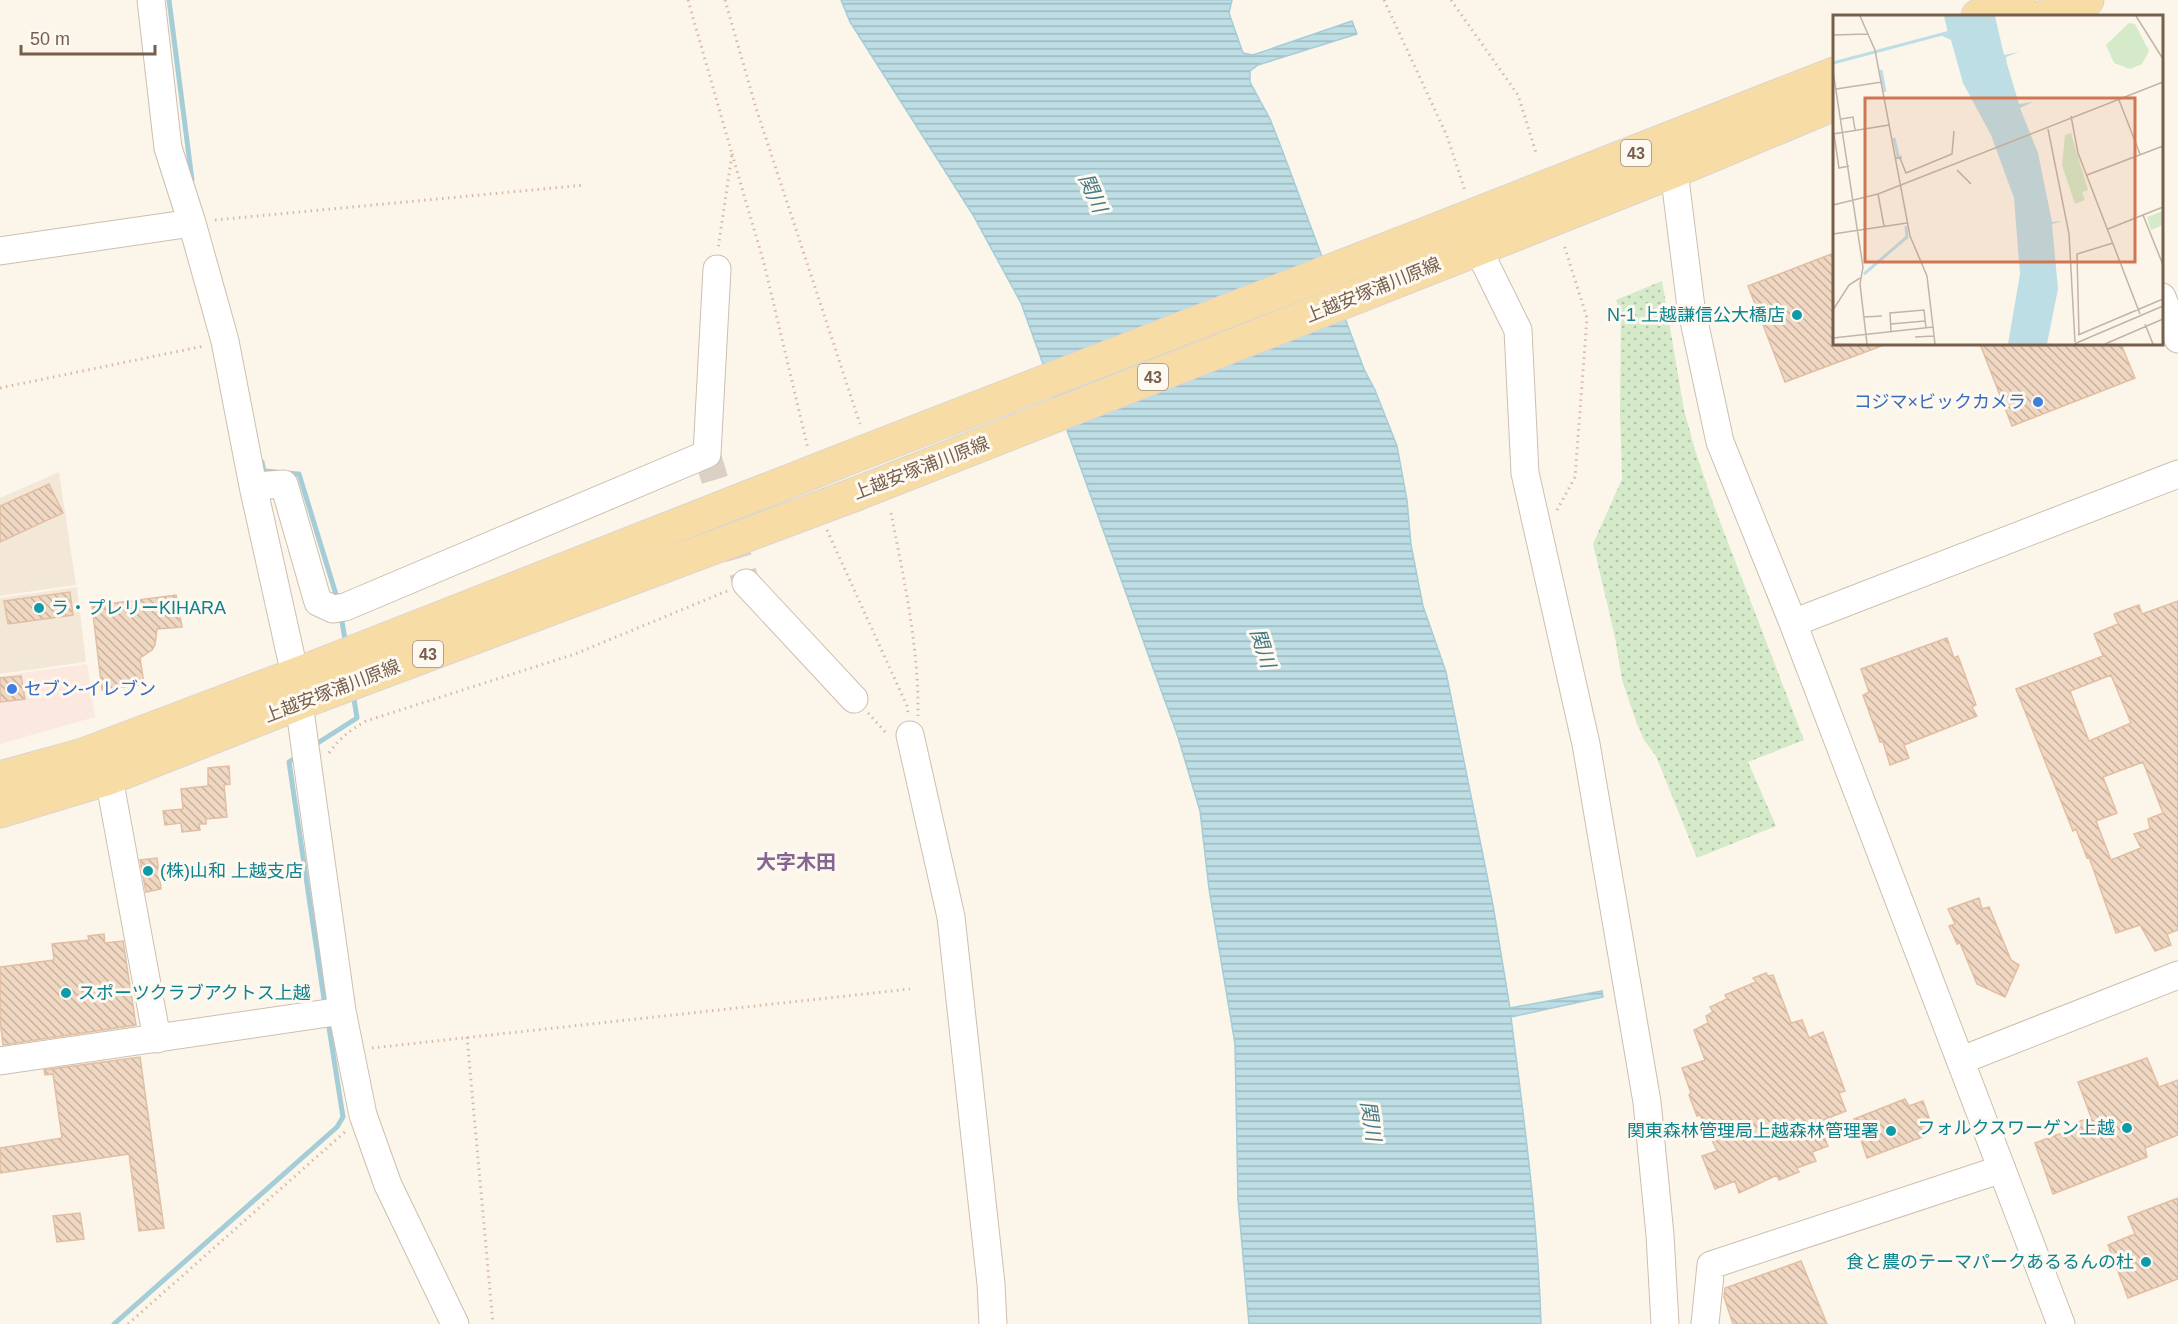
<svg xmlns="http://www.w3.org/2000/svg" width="2178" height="1324" font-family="Helvetica,'Noto Sans JP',sans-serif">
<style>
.residential{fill:#f3e8d8}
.commercial{fill:#fbe8de}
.park{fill:url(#park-dots)}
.water{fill:url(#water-rules);stroke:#a5cdd7;stroke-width:1.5}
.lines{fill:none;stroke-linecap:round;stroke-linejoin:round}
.stream{stroke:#a5cdd7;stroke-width:5}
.building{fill:url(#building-back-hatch);stroke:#e2bea3;stroke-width:1.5;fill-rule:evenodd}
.minor-tunnel{stroke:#dad0c3;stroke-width:27;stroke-dasharray:27 14;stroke-linecap:butt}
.minor-casing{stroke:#cebeaf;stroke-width:29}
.major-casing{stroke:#dbd5d1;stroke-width:35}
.path{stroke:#d6baa5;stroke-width:3;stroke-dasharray:1.5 4.5;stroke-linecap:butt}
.minor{stroke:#fff;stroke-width:27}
.major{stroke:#f7dda5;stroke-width:33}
.major-bridge-casing{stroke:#dbd5d1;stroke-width:35;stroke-linecap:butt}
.major-bridge{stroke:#f7dda5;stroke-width:33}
.culture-dot{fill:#0f9aa8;stroke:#fef9f0;stroke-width:2}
.shop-dot{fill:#3f7fe0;stroke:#fef9f0;stroke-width:2}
.labels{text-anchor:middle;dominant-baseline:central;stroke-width:6;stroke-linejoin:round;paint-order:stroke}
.shield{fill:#fef9f0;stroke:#9f8c7e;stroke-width:1.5}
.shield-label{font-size:16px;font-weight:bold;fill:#765e4d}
.street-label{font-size:18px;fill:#765e4d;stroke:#fef9f0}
.culture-label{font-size:18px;fill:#0d838f;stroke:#fef9f0;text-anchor:end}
.shop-label{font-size:18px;fill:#366cbe;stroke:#fef9f0;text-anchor:end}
.water-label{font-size:20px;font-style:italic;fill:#477a88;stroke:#fef9f0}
.neighbourhood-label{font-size:20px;font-weight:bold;fill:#856692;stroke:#fef9f0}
.inset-river{fill:none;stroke:#bedee5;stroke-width:3}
.inset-road{fill:none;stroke:#c2b4a6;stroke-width:1.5}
.view{fill:#d07653;fill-opacity:0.15;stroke:#d07653;stroke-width:3}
.inset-edge{fill:none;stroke:#765e4d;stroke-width:3}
</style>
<defs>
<pattern id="park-dots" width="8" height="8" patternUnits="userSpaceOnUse" patternTransform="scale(1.5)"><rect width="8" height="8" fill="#d4eac8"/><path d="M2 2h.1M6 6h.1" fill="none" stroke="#b1c1a5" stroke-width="1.8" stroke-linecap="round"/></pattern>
<pattern id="water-rules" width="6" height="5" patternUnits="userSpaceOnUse" patternTransform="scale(1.5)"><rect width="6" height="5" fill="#bedee5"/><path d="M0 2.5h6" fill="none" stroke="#9fb7bc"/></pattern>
<pattern id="building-back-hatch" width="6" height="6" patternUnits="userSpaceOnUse" patternTransform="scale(1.5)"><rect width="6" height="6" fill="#f0d7c2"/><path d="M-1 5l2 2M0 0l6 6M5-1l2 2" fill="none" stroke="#c7b2a0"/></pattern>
</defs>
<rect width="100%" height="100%" fill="#fcf6ea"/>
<path class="residential" d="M59,472l17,113 -76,11v-98z
M77,587l9,75 -86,12v-76z"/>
<path class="commercial" d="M87,664l8,53 -95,27v-68z"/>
<path class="park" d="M1662,281l22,129 11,40 19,56 90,234 -56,22 28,64 -79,32 -41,-102 -12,-16 -7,-16 -15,-44 -7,-43 -22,-93 29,-65 -2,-67 1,-98 -5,-14z"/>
<path class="water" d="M841,0h391l-3,13 14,40 10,2 99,-34 5,13 -99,31 -8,6v11l20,37 11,28 83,222 11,21 22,56 10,54 4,45 12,61 23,66 47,233 17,103 92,-17 1,6 -92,20c13,102 27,204 30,307h-292l-11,-124 -3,-156 -26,-155 -9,-78 -22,-74 -157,-434 -48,-88 -123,-193z"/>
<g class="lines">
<path class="stream" d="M169,0l23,180
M262,462l2,9 12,1
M285,473l14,1 39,127
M341,616l5,29
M313,746l44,-28 -4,-25
M298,756l-9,6 36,244
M114,1324l223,-197 6,-10 -15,-96"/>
</g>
<path class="building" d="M1834,253v91l50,1 -99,37 -37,-96z
M1980,344h141l14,34 -123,48z
M49,484l14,29 -63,29v-36z
M70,592l3,23 -65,9 -4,-23z
M176,595l6,32 -25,2 -2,16 -3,5 -12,8 4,26 -42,6 -10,-84z
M2178,601v329l-11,4 4,11 -16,6 -15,-26 -24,8 -27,-76 -2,1 -11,-29 -3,2 -57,-142 87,-33 -9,-22 24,-10 -4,-10 25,-9 3,9zM2111,675l20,48 -42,18 -19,-50zM2143,762l20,51 -15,6 2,10 -16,5 7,14 -30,12 -15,-39 21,-8 -14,-36z
M1947,638l7,20 4,-2 18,49 -4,2 5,9 -73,29 5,13 -19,7 -7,-23h-3l-17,-47 6,-3 -8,-23z
M21,676l4,23 -25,3v-24z
M229,766l1,18 -6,1 3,32 -21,2v5h-7l1,6 -18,2 -1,-9 -16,2 -2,-14 20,-2 -2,-20 27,-3v-18z
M157,858l4,31 -15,3 -6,-32z
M1979,898l3,11 7,-2 22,53 8,5 -14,32 -28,-13 -17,-41 -3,1 -8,-18 6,-2 -7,-15z
M104,934l1,9 18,-2 13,84 -133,20 -3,-25v-53l54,-7 -2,-16 37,-4 -1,-4z
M1766,973l2,3 5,-1 18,48 11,-3 7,18 14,-6 22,59 -6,2 7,18 -28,11 10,24 -16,6 4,9 -19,7 2,4 -20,8 -2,-5 -38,18 -4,-12 -20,8 -13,-33 15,-5 -17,-36 -3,1 -8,-21 2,-2 -9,-25 23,-8 -11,-30 14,-7 -2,-7 7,-4 -3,-5 17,-8 -2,-4 31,-13 -3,-4z
M140,1057l24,171 -25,3 -10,-77 -129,19v-25l62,-10 -9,-64 -8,1 -1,-5z
M2147,1058l12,29 19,-7v55l-33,13 2,9 -94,37 -18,-51 46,-17 -3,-4 13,-5 -13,-35z
M1905,1099l4,7 14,-5 8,22 -10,4 4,9 -58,22 -13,-39z
M2178,1198v81l-50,19 -20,-53 27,-11 -7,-17z
M80,1213l4,26 -27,3 -4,-26z
M1801,1261l26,63h-94l-9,-27 1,-9z"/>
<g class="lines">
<path class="minor-tunnel" d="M707,454l39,129"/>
<g class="minor-casing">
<path id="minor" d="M151,0l17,148 24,75 33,118 28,145 42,189 47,336 21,104 25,70 67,139
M1669,152l5,19 17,136 29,135 73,181 268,701
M1478,249l40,81 7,143 61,271 61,358 13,133 5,89
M0,251l192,-28
M2162,297l16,42
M253,486l31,-2 34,118 15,7 12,-2 362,-153 10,-185
M746,583l108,116
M1793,623l385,-149
M910,735l41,182 40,367 2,40
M109,778l48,261
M1962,1060l216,-85
M0,1061l342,-50
M1705,1324l6,-59 291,-96"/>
</g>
<g class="major-casing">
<path id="major" d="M1978,16l41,-16
M2046,16l41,-16
M1436,230l398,-156
M1450,260l224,-89 160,-67
M0,778l83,-23 212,-80 551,-216
M0,811l109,-33 190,-75 557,-209"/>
</g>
<path class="path" d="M688,0l44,154 -14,95
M725,0l31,108 104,316
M1384,0l63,136 18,55
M1451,0l67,95 19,61
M732,154l32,109 44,186
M215,220l370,-35
M0,388l204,-42
M1557,510l18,-33 12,-159 -23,-73
M891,513c13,66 28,135 27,203
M827,530l80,176 1,7
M868,713l20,22
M329,753c11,-15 21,-23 37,-32l209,-67 152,-63
M467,1037l26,287
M372,1048l538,-59
M128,1324l218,-193"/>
<use href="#minor" class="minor"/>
<use href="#major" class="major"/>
<g class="major-bridge-casing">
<path id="major-bridge" d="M846,459l590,-229
M856,494l594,-234"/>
</g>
<use href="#major-bridge" class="major-bridge"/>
</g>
<g class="culture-dot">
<circle cx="1797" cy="315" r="6"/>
<circle cx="39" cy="608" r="6"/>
<circle cx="148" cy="871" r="6"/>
<circle cx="66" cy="993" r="6"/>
<circle cx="2127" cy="1128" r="6"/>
<circle cx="1891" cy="1131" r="6"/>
<circle cx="2146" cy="1262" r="6"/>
</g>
<g class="shop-dot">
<circle cx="2038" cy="402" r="6"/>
<circle cx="12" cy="689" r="6"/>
</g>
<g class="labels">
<g class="shield">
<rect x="1621" y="140" width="30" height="26" rx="4.5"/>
<rect x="1138" y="364" width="30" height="26" rx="4.5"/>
<rect x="413" y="641" width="30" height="26" rx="4.5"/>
</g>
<g class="shield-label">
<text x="1636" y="153">43</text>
<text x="1153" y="377">43</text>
<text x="428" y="654">43</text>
</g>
<g class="street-label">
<text transform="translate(1373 290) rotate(-22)">上越安塚浦川原線</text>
<text transform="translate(921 468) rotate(-21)">上越安塚浦川原線</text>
<text transform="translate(332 691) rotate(-21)">上越安塚浦川原線</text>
</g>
<g class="culture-label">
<text x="1785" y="315">N-1 上越謙信公大橋店</text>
<text x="51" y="608" text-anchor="start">ラ・プレリーKIHARA</text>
<text x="160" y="871" text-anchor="start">(株)山和 上越支店</text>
<text x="78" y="993" text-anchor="start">スポーツクラブアクトス上越</text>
<text x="2115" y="1128">フォルクスワーゲン上越</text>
<text x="1879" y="1131">関東森林管理局上越森林管理署</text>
<text x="2134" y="1262">食と農のテーマパークあるるんの杜</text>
</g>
<g class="shop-label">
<text x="2026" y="402">コジマ×ビックカメラ</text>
<text x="24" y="689" text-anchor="start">セブン-イレブン</text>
</g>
<g class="water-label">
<text transform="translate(1093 193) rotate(66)">関川</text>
<text transform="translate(1263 648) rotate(72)">関川</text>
<text transform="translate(1371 1121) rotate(81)">関川</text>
</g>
<g class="neighbourhood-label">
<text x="796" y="862">大字木田</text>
</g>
</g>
<g transform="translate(1833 15)">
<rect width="330" height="330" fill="#fcf6ea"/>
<path d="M238,118l17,57 -6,2 3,8 -10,4 -13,-39 3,-30zM330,196v14l-12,5 -4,-13z" fill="#d4eac8"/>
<path d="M296,8l6,1 14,27 -7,13 -12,5 -16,-6 -8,-18z" fill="#d4eac8"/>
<path d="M111,1h51l9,39 15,-3 -13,5 1,7 12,40 14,-2 -13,6 18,45 14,69 11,-1 -11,3 6,65 -11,55h-39l12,-70 -6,-76 -23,-63 -28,-52 -12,-43 -9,-4 6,-3z" fill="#bedee5"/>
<path class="inset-river" d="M0,48l117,-31M48,55l4,22M61,123l4,18 4,2M31,259l43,-37 -1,-11"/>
<path class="inset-road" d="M27,1l15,34 35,186 17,40 8,68M303,1l27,43M0,20l35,-1M0,56l30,196 -3,17 7,60M3,74l46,-7M286,85l21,54M238,101l7,37 62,161M8,104l12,-2 2,13M215,114l21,105 6,108M0,119l56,-9M1,119l5,34 10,-2M63,143h4l6,15 46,-19 2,-23M124,155l14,14M254,160l76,-29M45,179l6,32M0,190l45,-11 285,-112M310,200l20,50M275,214l55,-22M0,219l74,-11M0,295l16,-25 11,-7M31,302l18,-1M58,309l34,-3M312,309l8,20M58,317l-1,-19 34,-3 2,18M246,319l-2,-80 36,-11M245,320l85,-36M82,322l19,-1M0,323l100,-11M241,329l89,-38M272,329l58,-25"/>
<path class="view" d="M32,83h270v164h-270z"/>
<rect width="330" height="330" class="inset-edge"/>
</g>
<path d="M21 45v9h134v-9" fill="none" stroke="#765e4d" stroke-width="3"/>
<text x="30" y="45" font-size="18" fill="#765e4d" stroke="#fef9f0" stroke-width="4.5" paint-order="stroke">50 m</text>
</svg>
